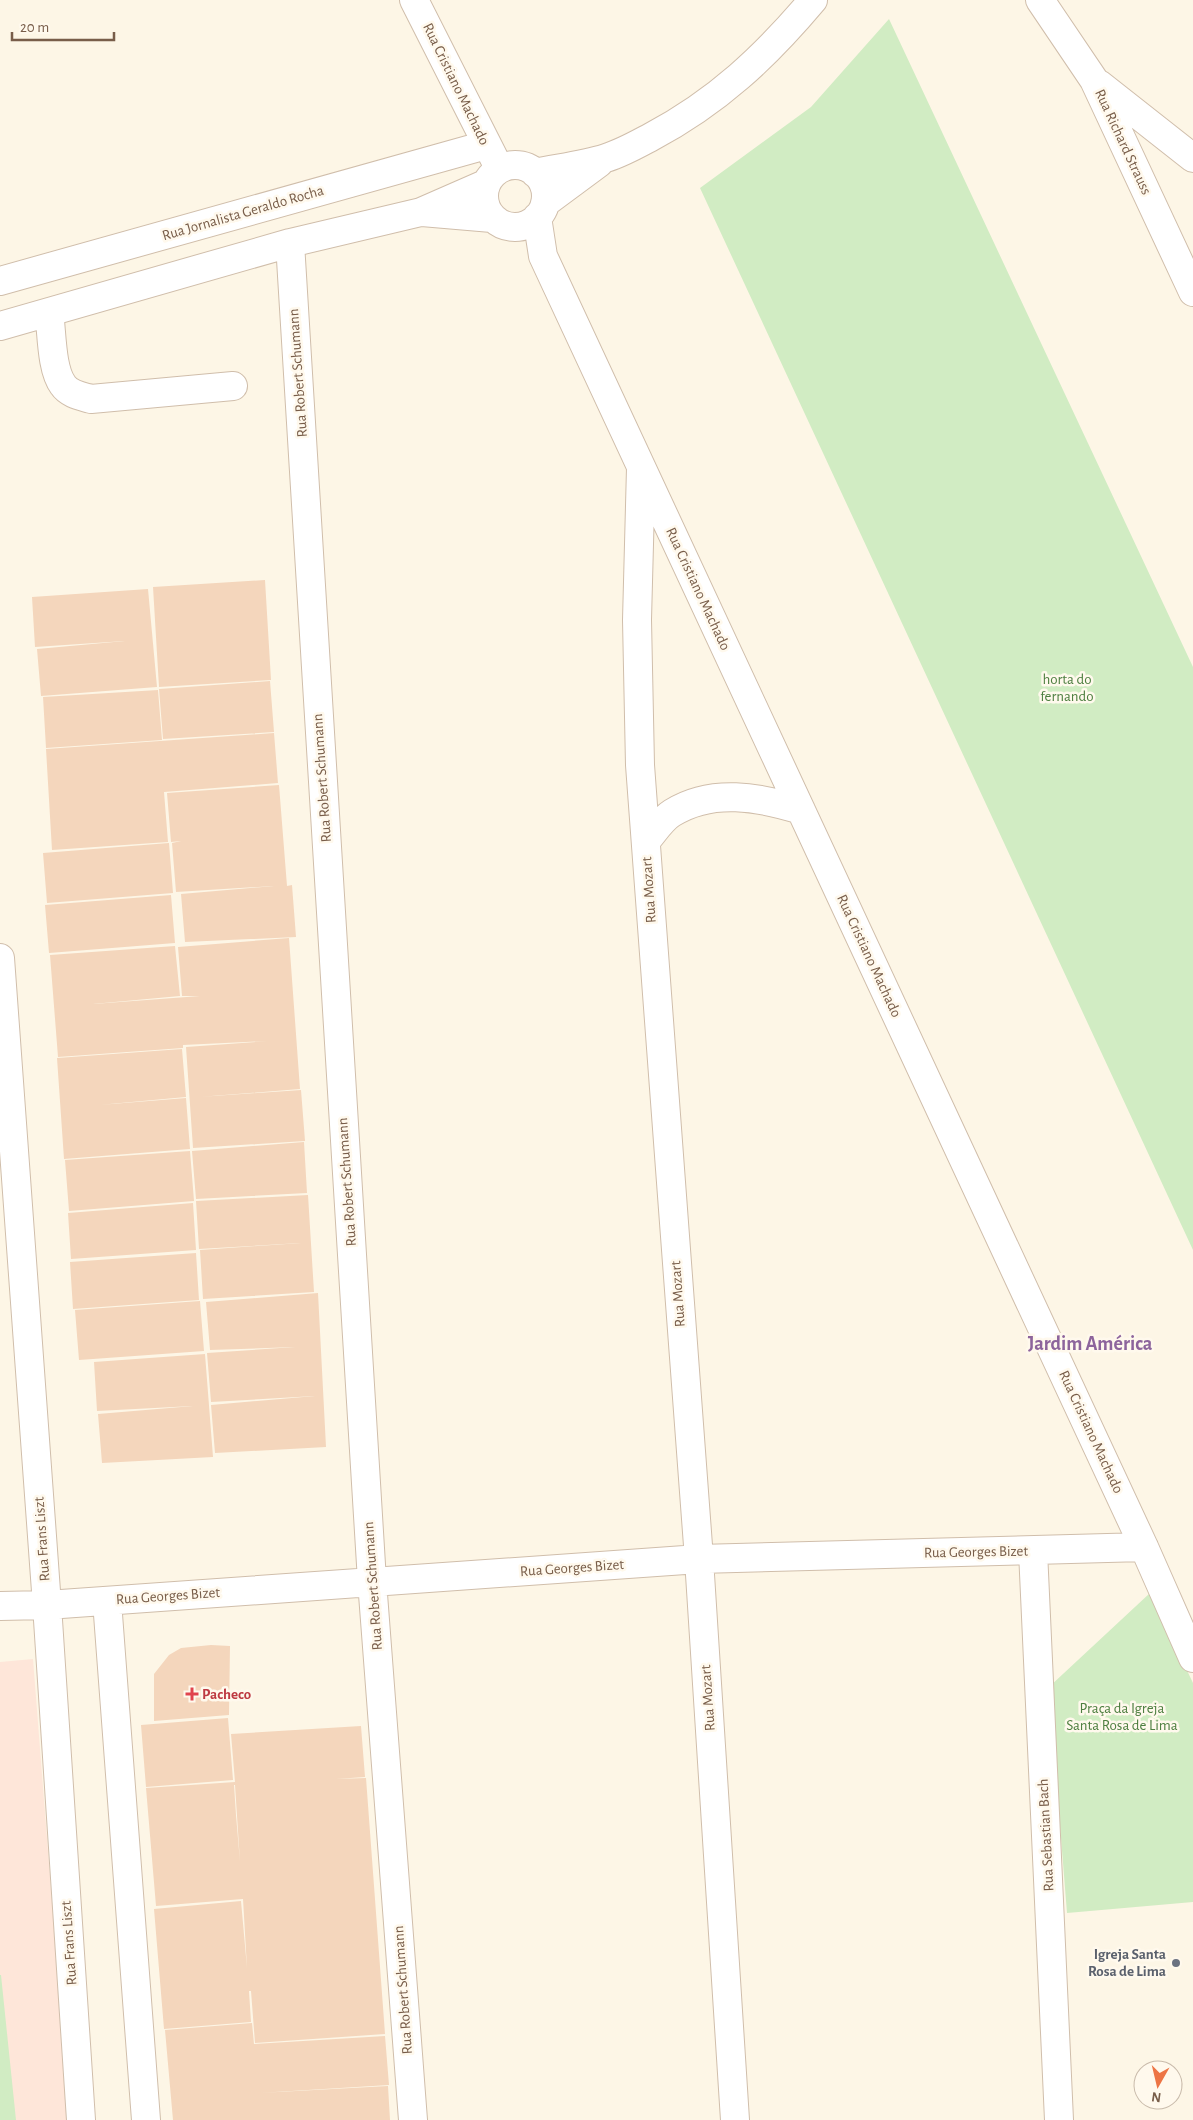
<svg xmlns="http://www.w3.org/2000/svg" width="1193" height="2120" font-family="'Alegreya Sans',sans-serif">
<style>
.commercial{fill:#fee6d9}
.green{fill:#d1ecc3}
.building{fill:#f4d6bc;fill-rule:evenodd}
.lines{fill:none;stroke-linecap:round;stroke-linejoin:round}
.minor-casing{stroke:#d0beab;stroke-width:30}
.minor{stroke:#fff;stroke-width:28}
.health-dot{fill:#e0444e;stroke:#fff9ed;stroke-width:2}
.worship-dot{fill:#6b7280;stroke:#fff9ed;stroke-width:2}
.labels{text-anchor:middle;dominant-baseline:central;stroke-width:5;stroke-linejoin:round;paint-order:stroke}
.street-label{font-size:15px;fill:#785d49;stroke:#fff9ed}
.park-label{font-size:15px;fill:#4e7f40;stroke:#fff9ed}
.health-label{font-size:15px;font-weight:bold;fill:#be3a42;stroke:#fff9ed;text-anchor:start}
.worship-label{font-size:15px;font-weight:bold;fill:#5b616d;stroke:#fff9ed;text-anchor:end}
.district-label{font-size:20px;font-weight:bold;fill:#8d649c;stroke:#fff9ed}
</style>
<rect width="100%" height="100%" fill="#fdf6e6"/>
<path class="commercial" d="M33,1659l36,461h-69v-458z"/>
<path class="green" d="M889,19l304,648v583l-493,-1062 111,-81z
M1150,1593l43,90v219l-126,11 -18,-226z
M0,1975h1l15,145h-16z"/>
<path class="building" d="M265,580l6,100 -112,7 -6,-100z
M148,589l9,98 -116,9 -4,-47 88,-8 -90,6 -3,-50z
M270,681l4,51 -111,7 -4,-50z
M158,690l4,50 -116,8 -3,-51z
M274,733l4,50 -114,9 4,50 -116,8 -6,-101z
M279,785l8,101 5,-1 4,52 -111,5 -4,-48 93,-8 -98,6 -4,-49 9,-2 -10,1 -4,-49z
M169,843l4,50 -126,10 -4,-50z
M171,895l4,48 -126,10 -4,-48z
M289,938l11,151 -101,8 102,-7 4,51 -112,7 -7,-101 82,-6 -85,4v3l-125,9 -8,-102 125,-9 5,50 -87,8 107,-8h-18l-4,-49z
M182,1049l4,48 -87,8 87,-7 4,51 -126,10 -7,-101z
M304,1142l3,51 -111,6 -4,-48z
M190,1151l4,50 -125,10 -4,-51z
M308,1195l6,97 -111,7 -3,-49 101,-7 -102,6 -3,-48z
M193,1203l3,47 -125,9 -3,-46z
M196,1253l3,47 -126,9 -3,-47z
M318,1293l8,154 -111,6 -4,-48 104,-9 -104,6 -4,-49 88,-6 -85,3 -4,-48z
M200,1301l4,50 -125,9 -4,-50z
M205,1354l8,103 -111,6 -4,-49 95,-8 -96,5 -3,-49z
M211,1645l19,1 -1,69 -75,6v-47l15,-19 12,-7z
M228,1718l5,62 -87,7 -5,-62z
M361,1726l4,51 -29,2 30,-1 19,256 -130,9 -4,-52h-2l2,31 -87,7 -10,-120 87,-8 6,67 -4,-69 -87,7 -10,-118 89,-6 -4,-48zM234,1785h1l5,77 -4,-47z
M252,2023l2,21 131,-8 4,49 -130,8 129,-7 2,34h-217l-8,-90z"/>
<g class="lines">
<g class="minor-casing">
<path id="minor" d="M414,0l81,160
M1040,0l54,80 99,212
M1099,84l94,74
M484 196a31 31 0 1 1 62 0a31 31 0 1 1-62 0Z
M535,173c24,-5 49,-8 71,-15 16,-5 30,-13 45,-21 66,-35 114,-80 162,-137
M545,203l54,-40
M422,212l70,6
M537,217l6,39 601,1291 49,111
M290,243l82,1338 41,539
M0,281l486,-136
M49,312c3,20 2,57 14,73 6,9 18,11 28,14l142,-13
M0,326l290,-83 131,-31 64,-28
M641,468l-4,152 3,145 59,794 36,561
M646,841c8,-9 16,-22 26,-28 40,-25 87,-16 129,-3
M0,958l47,647 34,515
M1033,1551l26,569
M107,1601l39,519
M0,1606l47,-1 652,-46 445,-12"/>
</g>
<use href="#minor" class="minor"/>
</g>
<path class="health-dot" d="M189.5 1686.5h5v5h5v5h-5v5h-5v-5h-5v-5h5z"/>
<circle class="worship-dot" cx="1176" cy="1963" r="5"/>
<g class="labels">
<g class="street-label">
<text transform="translate(456 84) rotate(64)">Rua Cristiano Machado</text>
<text transform="translate(1123 142) rotate(65)">Rua Richard Strauss</text>
<text transform="translate(243 213) rotate(-16)">Rua Jornalista Geraldo Rocha</text>
<text transform="translate(298 373) rotate(-94)">Rua Robert Schumann</text>
<text transform="translate(698 589) rotate(65)">Rua Cristiano Machado</text>
<text transform="translate(322 778) rotate(-94)">Rua Robert Schumann</text>
<text transform="translate(649 890) rotate(-94)">Rua Mozart</text>
<text transform="translate(869 956) rotate(65)">Rua Cristiano Machado</text>
<text transform="translate(347 1182) rotate(-94)">Rua Robert Schumann</text>
<text transform="translate(678 1294) rotate(-94)">Rua Mozart</text>
<text transform="translate(1091 1432) rotate(65)">Rua Cristiano Machado</text>
<text transform="translate(42 1539) rotate(-94)">Rua Frans Liszt</text>
<text transform="translate(976 1552) rotate(-1)">Rua Georges Bizet</text>
<text transform="translate(572 1568) rotate(-4)">Rua Georges Bizet</text>
<text transform="translate(373 1586) rotate(-94)">Rua Robert Schumann</text>
<text transform="translate(168 1596) rotate(-4)">Rua Georges Bizet</text>
<text transform="translate(708 1698) rotate(-94)">Rua Mozart</text>
<text transform="translate(1046 1835) rotate(-93)">Rua Sebastian Bach</text>
<text transform="translate(69 1943) rotate(-94)">Rua Frans Liszt</text>
<text transform="translate(403 1990) rotate(-94)">Rua Robert Schumann</text>
</g>
<g class="park-label">
<text x="1067" y="679">horta do<tspan x="1067" dy="17">fernando</tspan></text>
<text x="1122" y="1708">Praça da Igreja<tspan x="1122" dy="17">Santa Rosa de Lima</tspan></text>
</g>
<g class="health-label">
<text x="202" y="1694">Pacheco</text>
</g>
<g class="worship-label">
<text x="1166" y="1954">Igreja Santa<tspan x="1166" dy="17">Rosa de Lima</tspan></text>
</g>
<g class="district-label">
<text x="1090" y="1344">Jardim América</text>
</g>
</g>
<g transform="translate(1158 2085) rotate(188)"><circle r="24" fill="#fff9ed" stroke="#c9bbab"/>
<path d="M0-4L9 19L0 12L-9 19Z" fill="#ed7545"/>
<text y="-8" font-size="14" font-weight="bold" text-anchor="middle" fill="#785d49">N</text>
</g>
<path d="M12 32v8h102v-8" fill="none" stroke="#785d49" stroke-width="2.5"/>
<text x="20" y="32" font-size="15" fill="#785d49" stroke="#fff9ed" stroke-width="4" paint-order="stroke">20 m</text>
</svg>
